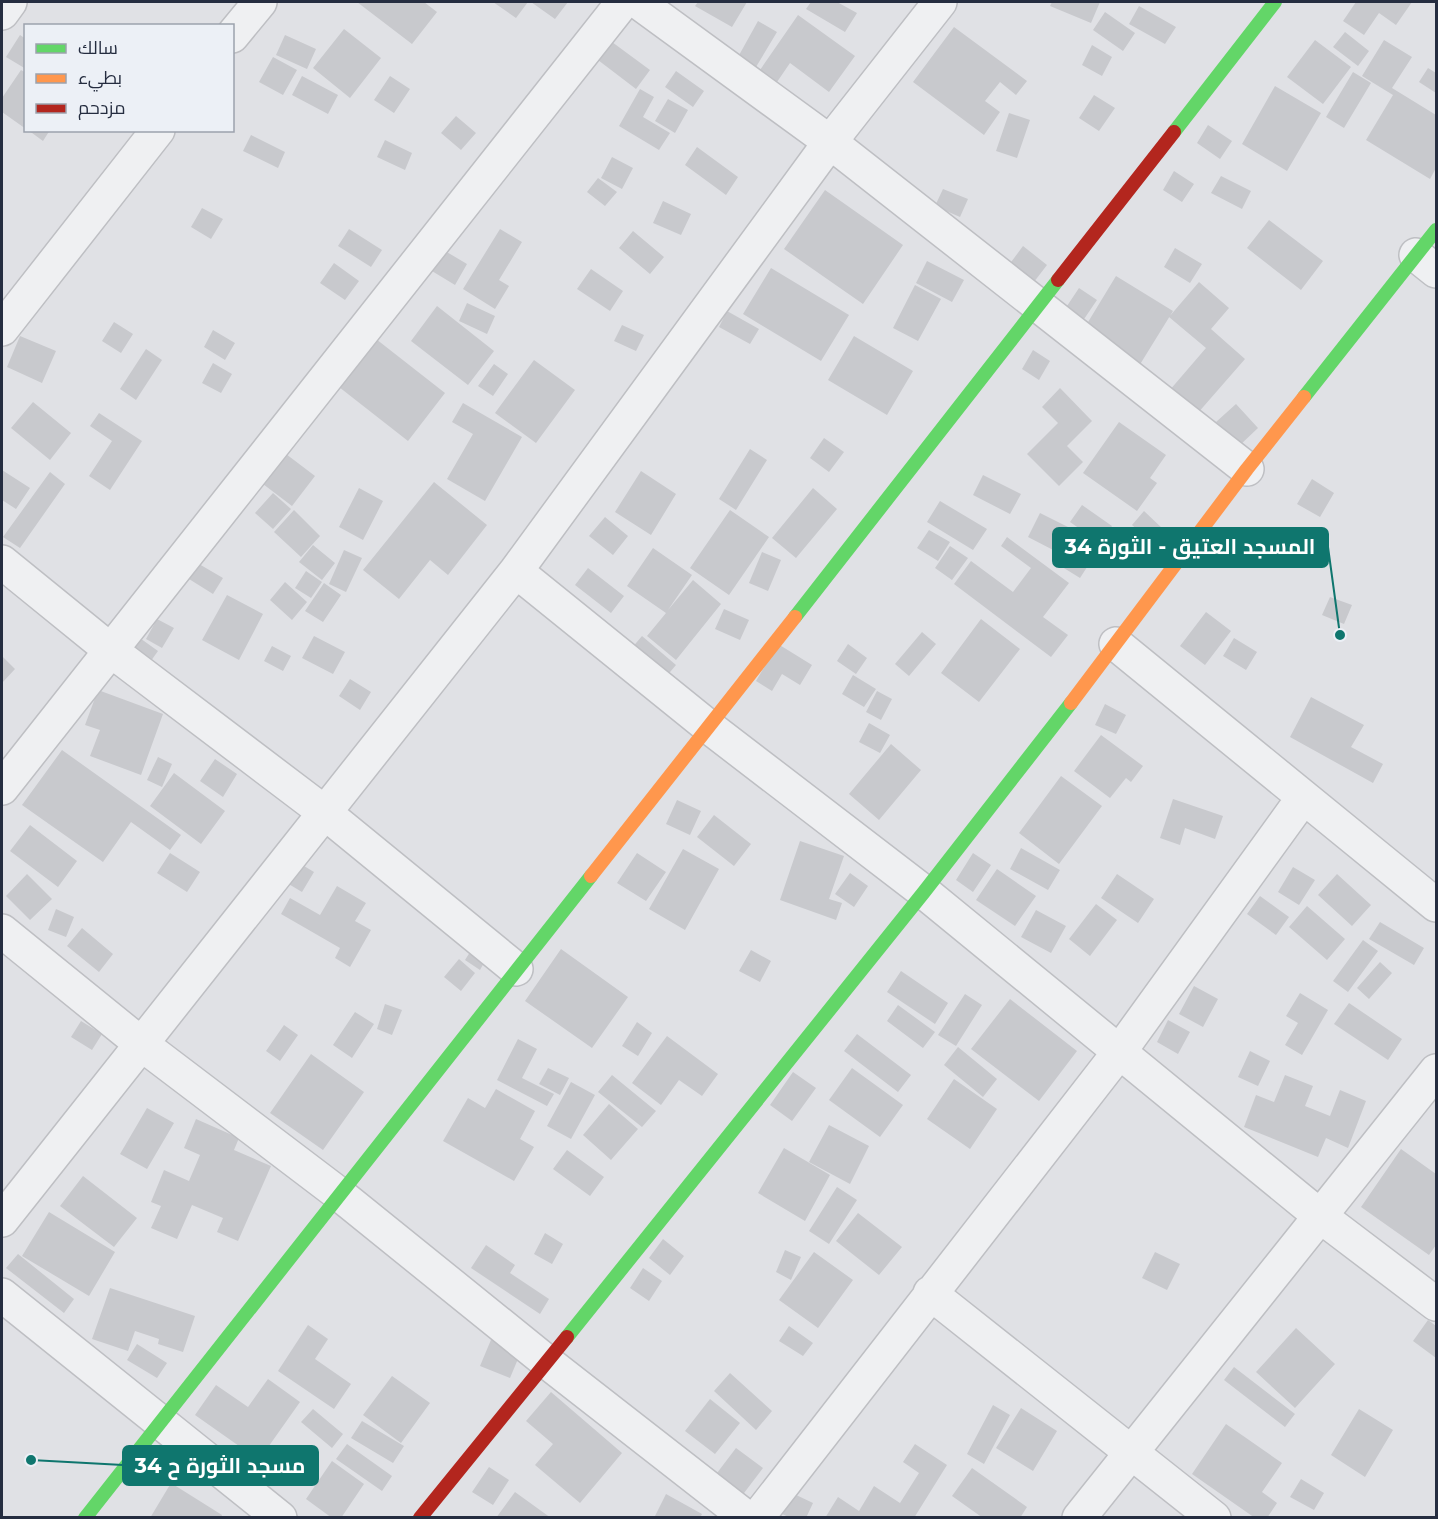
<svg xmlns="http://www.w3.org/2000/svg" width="1438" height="1519" font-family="Montserrat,Cairo,sans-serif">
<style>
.building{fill:#c8c9cd}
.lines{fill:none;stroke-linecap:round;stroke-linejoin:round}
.street-casing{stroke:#bebfc3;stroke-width:36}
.street{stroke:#eff0f2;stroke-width:33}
.fast{stroke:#63d668;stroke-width:14}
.slow{stroke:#ff974d;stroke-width:14}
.jam{stroke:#b3261e;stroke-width:14}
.leader{fill:none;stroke:#0f766e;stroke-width:2}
.callout-dot{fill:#0f766e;stroke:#ecf0f6;stroke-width:2}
.callout{fill:#0f766e;stroke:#0f766e;stroke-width:2}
.callout-label{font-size:21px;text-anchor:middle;font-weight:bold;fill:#fff}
</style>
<rect width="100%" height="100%" fill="#e0e1e5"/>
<path class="building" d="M357,2h67l13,10 -25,32z
M493,2h35l-12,16z
M531,2h37l-13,17z
M698,2h49l-15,25 -37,-21z
M811,2h26l20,11 -12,19 -39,-23z
M1052,2h48l-9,21 -41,-17z
M1356,2h56l-16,23 -17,-12 -15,22 -21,-14z
M1139,6l37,21 -11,17 -36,-20z
M1105,12l30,21 -12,18 -30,-21z
M798,15l57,41 -26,36 -39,-29 -13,19 -17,-12z
M758,21l19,11 -21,35 -18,-10z
M954,27l73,54 -11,14 -16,-13 -15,19 15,11 -16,23 -71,-53z
M344,29l37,29 -31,40 -37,-30z
M1345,32l24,19 -11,15 -25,-19z
M20,35l6,4v30l-20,-12z
M285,35l31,14 -9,20 -31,-14z
M1315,40l36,27 -28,37 -36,-27z
M1384,40l28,17 -20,31 44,27v53l-6,11 -64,-39 27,-45 -31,-19z
M612,42l38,28 -14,19 -38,-29z
M1092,45l20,12 -10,19 -20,-11z
M273,57l24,13 -14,25 -24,-13z
M1428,68l8,5v20l-17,-11z
M21,70l5,3v56l-24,-17v-14z
M676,71l28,20 -11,16 -28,-20z
M1353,72l18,11 -27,45 -18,-11z
M302,76l36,19 -10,19 -36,-19z
M390,76l20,13 -16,24 -20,-13z
M1275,86l46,27 -34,58 -45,-27z
M640,89l14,8 -11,20 27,16 -11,17 -40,-24z
M1094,95l21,13 -16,23 -20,-13z
M668,99l20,11 -13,23 -20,-12z
M1009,113l21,7 -13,38 -21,-7z
M456,116l20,17 -15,17 -20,-17z
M1208,125l24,16 -12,18 -23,-16z
M28,130h22l-7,11z
M251,135l34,17 -7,16 -35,-17z
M385,140l27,13 -7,17 -28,-13z
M697,147l41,30 -12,18 -41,-30z
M612,157l21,11 -11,21 -21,-11z
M1174,171l20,13 -12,18 -19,-12z
M1221,176l30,15 -9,18 -31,-16z
M598,178l19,14 -12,14 -18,-14z
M943,189l25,10 -8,18 -25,-11z
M825,190l78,55 -40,59 -79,-55z
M663,201l28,13 -10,21 -28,-12z
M202,208l21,11 -12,20 -20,-12z
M1269,220l54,41 -22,29 -54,-42z
M349,229l33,21 -11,17 -33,-21z
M500,229l22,13 -23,38 10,6 -14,23 -32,-20z
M633,231l31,26 -14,17 -31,-26z
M435,245l32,19 -12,21 -33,-20z
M1023,246l24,19 -20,26 -24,-18z
M1175,248l27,16 -12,19 -26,-16z
M927,261l37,19 -12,22 -36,-19z
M334,263l25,18 -14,19 -25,-17z
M771,268l78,47 -28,46 -78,-47z
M591,269l32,22 -13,20 -33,-22z
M1116,276l57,35 -34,55 -57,-34z
M1199,282l30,26 -18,21 34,30 -48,55 -28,-23 37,-43 -37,-31z
M915,285l26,14 -23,42 -25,-13z
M1079,288l18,12 -15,22 -17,-13z
M467,303l28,13 -8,18 -28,-13z
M437,306l57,45 -26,34 -57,-44z
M727,311l32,18 -9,15 -31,-17z
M114,322l19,12 -12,19 -19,-12z
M622,325l22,10 -8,16 -22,-10z
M213,330l22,13 -10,17 -21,-13z
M20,336l36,15 -14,32 -35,-16z
M854,336l59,35 -26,44 -59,-35z
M376,339l69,54 -37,48 -69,-54z
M146,349l16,11 -26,40 -16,-11z
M1033,350l17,11 -11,19 -17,-11z
M534,360l41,30 -39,53 -41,-30z
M213,363l19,11 -11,19 -19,-10z
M494,364l14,10 -15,22 -15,-10z
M1060,388l32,33 -25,25 16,16 -24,24 -32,-32 31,-31 -16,-16z
M33,402l38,31 -21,27 -39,-32z
M463,403l59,34 -37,64 -38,-22 26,-45 -21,-12z
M1236,404l22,24 -19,18 -23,-24z
M99,413l43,28 -32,49 -21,-14 23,-35 -22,-15z
M1119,422l47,33 -16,23 7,5 -20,28 -54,-38z
M824,438l20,14 -15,20 -19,-14z
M750,449l17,11 -31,50 -17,-11z
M286,454l29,22 -23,30 -29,-22z
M2,470l28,18 -14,21 -14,-9z
M641,471l35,23 -25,41 -36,-23z
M50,472l15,12 -45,64 -17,-11z
M983,475l38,19 -11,20 -37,-19z
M1312,479l22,14 -14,24 -23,-13z
M434,482l53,43 -39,50 -18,-15 -31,39 -36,-29z
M359,488l24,13 -20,39 -24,-13z
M813,488l24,21 -41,49 -24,-20z
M273,493l18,16 -18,20 -18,-16z
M940,501l47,28 -14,21 -46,-28z
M1082,505l30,21 -12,17 -30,-21z
M294,510l26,26 -19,21 -27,-25z
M730,510l39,27 -40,58 -39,-27z
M1144,511l19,18 -11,13 -20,-17z
M1040,513l32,16 -13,24 -31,-16z
M605,517l23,19 -15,19 -24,-19z
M929,530l21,12 -12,19 -21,-13z
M1080,534l20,13 -20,31 -21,-13z
M1007,537l62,46 -26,34 25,18 -17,22 -97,-73 17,-23 42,31 18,-24 -30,-22z
M313,545l22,18 -13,17 -23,-18z
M950,546l18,12 -16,22 -17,-12z
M653,548l39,27 -24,35 25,-30 28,24 -45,56 -29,-24 19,-23 -39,-27z
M344,550l18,8 -16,34 -17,-8z
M762,552l19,8 -13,31 -19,-8z
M199,564l24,14 -10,16 -24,-15z
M588,568l36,28 -13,17 -36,-28z
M306,571l16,11 -11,16 -16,-10z
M285,582l22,20 -15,18 -22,-20z
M324,583l17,12 -18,27 -18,-11z
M227,595l36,19 -24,46 -37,-20z
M1330,597l22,8 -8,19 -22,-9z
M724,609l25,11 -9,20 -25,-11z
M1206,612l25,19 -26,34 -25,-19z
M157,619l17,9 -12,20 -16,-9z
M981,619l39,30 -41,53 -38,-29z
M922,632l14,12 -27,32 -14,-12z
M137,636l21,15 -10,14 -21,-15z
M314,636l31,16 -12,22 -31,-16z
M642,636l34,29 -17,20 -34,-29z
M1234,638l23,14 -11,18 -23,-14z
M778,644l34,21 -12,20 -18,-11 -10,17 -16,-10z
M848,644l19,14 -11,16 -19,-13z
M272,646l19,10 -8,15 -19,-10z
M2,656l13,13 -13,14z
M853,675l23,14 -12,18 -22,-13z
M350,679l21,13 -11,18 -21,-14z
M98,690l65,24 -22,61 -51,-19 10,-26 -15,-5z
M877,691l15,8 -11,21 -15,-8z
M1311,697l53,28 -13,22 32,17 -10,19 -83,-46z
M1105,704l21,11 -10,19 -21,-9z
M869,723l21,12 -10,18 -21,-11z
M1101,735l42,31 -12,16 -5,-4 -16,20 -36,-27z
M891,744l30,26 -42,50 -30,-26z
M62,750l119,85 -11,15 -39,-28 -28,40 -81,-57z
M158,757l14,7 -10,23 -15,-7z
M215,759l22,15 -14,23 -23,-16z
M174,773l51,38 -24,33 -51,-38z
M1061,776l41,30 -43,58 -40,-31z
M1173,799l50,17 -8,23 -30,-11 -5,17 -20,-7z
M677,800l24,11 -11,24 -24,-11z
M714,815l37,29 -17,22 -37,-29z
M30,825l47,36 -19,26 -48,-36z
M800,841l44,15 -15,43 13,4 -6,17 -56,-20z
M1021,848l39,22 -12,20 -38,-21z
M683,849l36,20 -34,61 -36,-21z
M170,853l30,19 -13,20 -30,-19z
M637,853l29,19 -20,29 -29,-18z
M973,853l18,12 -18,27 -17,-12z
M299,863l15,9 -12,20 -15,-9z
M1293,867l22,13 -16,25 -21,-13z
M997,869l39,27 -21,30 -39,-26z
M850,873l18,13 -14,21 -19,-13z
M27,874l25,25 -22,21 -24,-24z
M1117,874l37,25 -16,24 -37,-25z
M1337,874l34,31 -19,21 -34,-31z
M337,886l29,17 -11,18 16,9 -21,37 -15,-9 5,-10 -59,-34 9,-16 30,17z
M1260,896l29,21 -13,18 -29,-21z
M1096,904l21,16 -27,36 -21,-17z
M1307,906l38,33 -18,21 -38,-33z
M56,909l18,8 -8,20 -18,-7z
M1036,910l30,16 -15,27 -30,-16z
M1380,922l44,26 -10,17 -45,-26z
M82,928l31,26 -14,18 -32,-26z
M1363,940l15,11 -30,41 -15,-11z
M477,941l14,9 -11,20 -15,-10z
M561,949l67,48 -36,51 -67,-47z
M751,950l20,11 -11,21 -21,-11z
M459,959l16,14 -14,18 -17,-14z
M1380,962l12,11 -23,26 -12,-11z
M901,971l47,32 -13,21 -48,-32z
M1194,986l24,13 -15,28 -24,-13z
M1300,993l28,17 -26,45 -17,-10 13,-22 -12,-7z
M965,994l17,11 -26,41 -18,-11z
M1010,999l67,52 -38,50 -68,-52z
M1349,1003l53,36 -14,21 -54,-36z
M385,1004l17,6 -10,25 -15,-6z
M898,1005l37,27 -12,16 -36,-27z
M355,1012l19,12 -22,34 -19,-13z
M1168,1020l22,12 -12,22 -21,-12z
M81,1021l21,13 -10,16 -21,-13z
M637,1022l15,11 -14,23 -16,-10z
M284,1025l14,10 -18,26 -14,-10z
M857,1034l54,41 -13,17 -54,-41z
M667,1036l51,38 -16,22 -23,-16 -18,25 -29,-22z
M518,1039l19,10 -15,29 32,16 -7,12 -50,-26z
M958,1047l39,32 -14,18 -39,-32z
M1250,1051l20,10 -12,25 -20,-9z
M311,1054l53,38 -41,58 -53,-37z
M548,1068l21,10 -9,17 -21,-11z
M852,1068l51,37 -23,32 -51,-37z
M793,1072l23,16 -24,33 -22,-16z
M612,1075l44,36 -14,16 -44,-35z
M1285,1075l28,11 -8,20 25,10 10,-26 26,11 -18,47 -22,-10 -8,19 -74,-30 12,-32 18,7z
M954,1079l43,30 -27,40 -43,-30z
M571,1082l24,13 -24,44 -24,-13z
M496,1089l39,22 -15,28 14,8 -20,34 -71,-40 25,-43 17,10z
M609,1104l29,25 -27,31 -28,-25z
M147,1108l27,15 -27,46 -27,-15z
M196,1119l43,19 -5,12 37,16 -33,75 -21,-9 6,-14 -31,-13 -15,34 -26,-11 10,-22 -10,-4 13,-32 25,11 11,-26 -16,-7z
M829,1125l40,21 -19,38 -41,-22z
M784,1148l46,27 -25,46 -47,-28z
M1401,1149l35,25v71l-7,10 -68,-48z
M567,1150l37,27 -14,19 -37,-27z
M83,1176l54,42 -23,29 -54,-41z
M837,1187l20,13 -28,44 -20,-13z
M49,1212l66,40 -26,44 -67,-40z
M858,1213l44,34 -23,28 -43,-34z
M545,1233l18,11 -11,20 -18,-10z
M663,1239l21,17 -14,19 -21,-17z
M486,1245l29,20 -5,8 39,26 -9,15 -69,-46z
M785,1250l16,7 -10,23 -15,-8z
M814,1252l39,28 -35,48 -39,-28z
M1155,1252l25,12 -13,26 -25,-12z
M18,1254l56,45 -10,14 -58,-45z
M643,1268l19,13 -13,20 -19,-13z
M110,1288l85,28 -12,36 -25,-8 1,-5 -24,-8 -7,20 -36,-12z
M1428,1320l8,6v32l-23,-17z
M308,1325l20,14 -13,20 36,25 -17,25 -56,-38z
M789,1326l24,17 -10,13 -24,-15z
M1296,1328l39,36 -40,44 -39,-36z
M493,1335l30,12 -13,31 -30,-12z
M137,1344l30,19 -10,15 -30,-18z
M1234,1367l61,47 -10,13 -61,-47z
M730,1373l42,38 -16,19 -42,-39z
M392,1376l38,27 -29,40 -38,-28z
M268,1379l32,23 -41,58 -64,-45 21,-30 32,22z
M551,1392l71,61 -42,50 -45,-38 18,-21 -27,-23z
M710,1399l30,24 -25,31 -30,-23z
M993,1405l17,10 -26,49 -17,-10z
M1021,1408l36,23 -24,40 -37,-23z
M313,1409l30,25 -11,14 -31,-26z
M1359,1409l34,21 -28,47 -34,-22z
M362,1421l42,25 -11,17 -42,-25z
M1226,1424l56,39 -20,29 15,11 -10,15h-12l-63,-44z
M347,1444l45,32 -10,15 -46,-32z
M915,1444l32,21 -33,53h-89l13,-21 21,14 15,-25 26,17 19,-30 -16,-11z
M736,1448l27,20 -22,29 -27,-20z
M332,1461l32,23 -23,34h-9l-26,-19z
M489,1467l20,13 -16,25 -21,-13z
M972,1468l55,39 -7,11h-37l-31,-22z
M1301,1479l23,14 -10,17 -24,-13z
M171,1483l51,32 -1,3h-71z
M515,1492l36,26h-55z
M792,1493l21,10 -7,15h-15l-9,-4z
M666,1494l36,20 -2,4h-46z"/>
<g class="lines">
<g class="street-casing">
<path id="street" d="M638,2l192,140 417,327
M2,13l8,-11
M232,36l28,-34
M1416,255l20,16
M2,329l156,-199
M2,562l107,87 215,163 192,157
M516,571l193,156 215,165 396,324 116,88
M1116,644l320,261
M2,788l621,-786
M2,931l138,112 199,151 208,168 200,156
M2,1220l514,-649 314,-429 110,-140
M930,1293l284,225
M2,1295l278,223
M757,1518l363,-467 183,-253
M1079,1518l357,-447"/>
</g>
<use href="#street" class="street"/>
<path class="fast" d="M1174,132l101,-130
M1304,397l132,-167
M795,617l263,-337
M567,1337l357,-445 147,-189
M85,1518l506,-642"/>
<path class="slow" d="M1071,703l176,-234 57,-72
M591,876l204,-259"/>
<path class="jam" d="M1058,280l116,-148
M420,1518l147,-181"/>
</g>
<path class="leader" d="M1340 635L1328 547M31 1460L123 1465"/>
<g class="callout-dot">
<circle cx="1340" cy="635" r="6"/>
<circle cx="31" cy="1460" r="6"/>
</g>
<g class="callout">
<rect x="1053" y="528" width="275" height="39" rx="6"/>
<rect x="123" y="1446" width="195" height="39" rx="6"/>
</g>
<g class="callout-label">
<text x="1190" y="554">المسجد العتيق - الثورة 34</text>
<text x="220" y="1473">مسجد الثورة ح 34</text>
</g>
<rect width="1438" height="1519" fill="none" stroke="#252d40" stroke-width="6"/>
<rect x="24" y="24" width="210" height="108" fill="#ecf0f6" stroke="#9ca2ad" stroke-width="1.5"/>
<rect x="36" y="44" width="30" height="9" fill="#63d668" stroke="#9ca2ad" stroke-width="1.5"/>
<text x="78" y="54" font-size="18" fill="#252d40">سالك</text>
<rect x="36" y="74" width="30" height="9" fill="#ff974d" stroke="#9ca2ad" stroke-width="1.5"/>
<text x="78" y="84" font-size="18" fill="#252d40">بطيء</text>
<rect x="36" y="104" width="30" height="9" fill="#b3261e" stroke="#9ca2ad" stroke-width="1.5"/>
<text x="78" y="114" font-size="18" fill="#252d40">مزدحم</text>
</svg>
